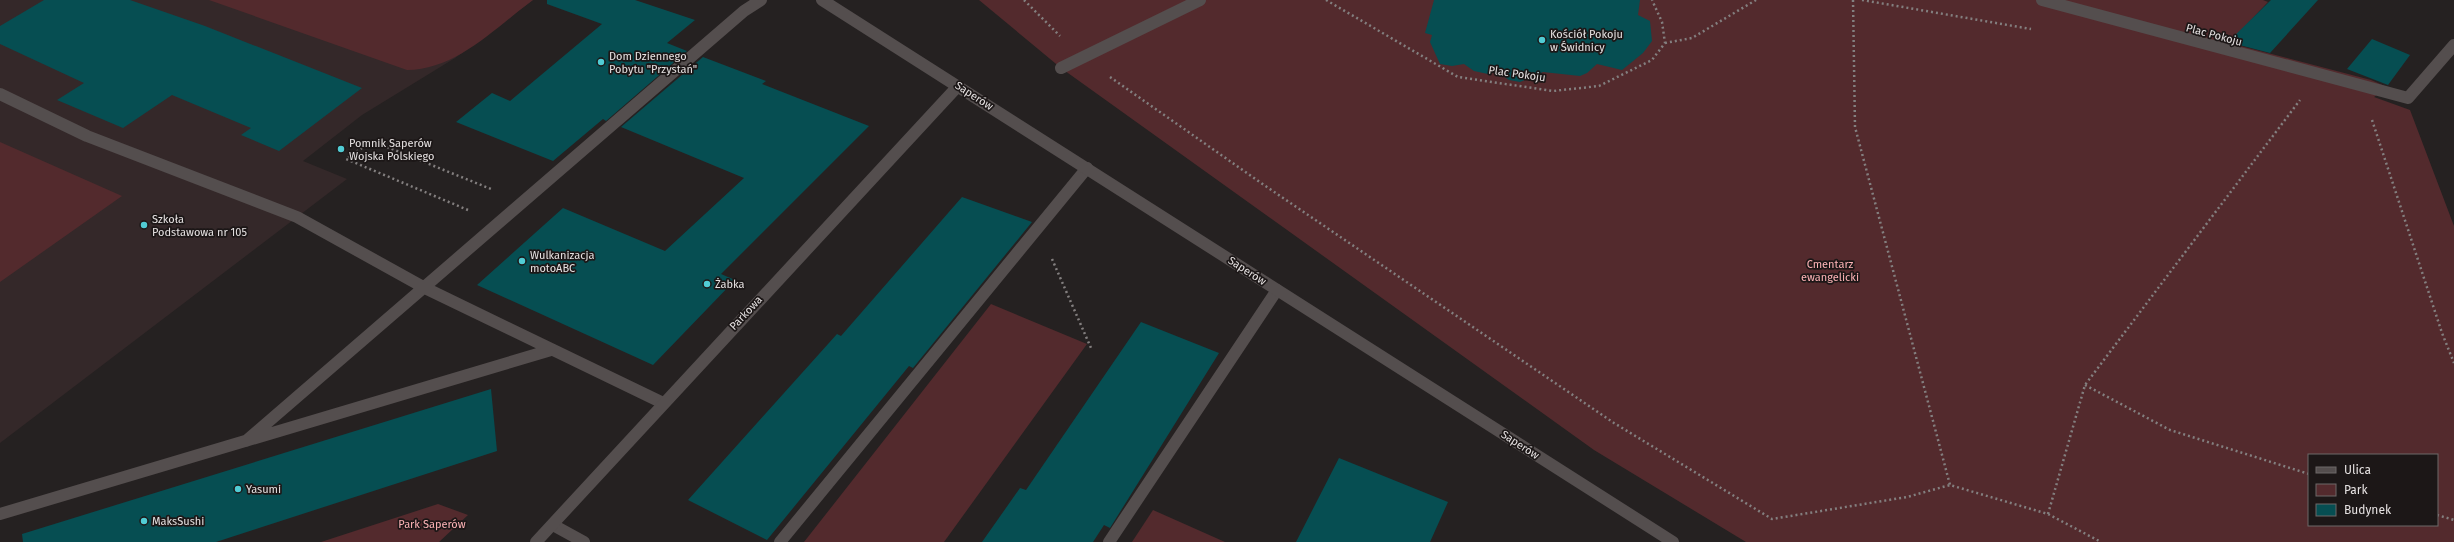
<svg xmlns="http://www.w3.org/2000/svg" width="2454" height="542" font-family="'Fira Sans',sans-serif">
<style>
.built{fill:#342829}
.green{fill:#532a2d;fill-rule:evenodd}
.building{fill:#064e52}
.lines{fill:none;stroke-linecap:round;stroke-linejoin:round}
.path{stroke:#837f7f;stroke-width:2.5;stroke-dasharray:2 3;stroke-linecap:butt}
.lane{stroke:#544e4e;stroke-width:12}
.street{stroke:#544e4e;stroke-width:12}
.poi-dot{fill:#51ccd4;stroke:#1c1717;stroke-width:1.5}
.labels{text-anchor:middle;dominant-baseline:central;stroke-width:3.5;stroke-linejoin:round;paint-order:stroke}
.poi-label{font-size:11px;fill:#e6e2e2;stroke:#1c1717;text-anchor:start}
.street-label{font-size:11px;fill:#e6e2e2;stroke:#1c1717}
.park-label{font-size:11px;fill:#fdb3b6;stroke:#1c1717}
</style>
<rect width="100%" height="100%" fill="#252121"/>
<path class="built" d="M0,0h533l-78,58 -93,57 -59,46 44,18 -347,264z"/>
<path class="green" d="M209,0h324c-38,28 -77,70 -126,70z
M979,0h1284l5,2 -39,41 142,37 16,7 -13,10 36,13 44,116v316h-708l-152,-92 -533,-382zM2309,455h128v70h-128z
M0,142l122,54 -122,86z
M991,304l96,40 -143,198h-140z
M438,504l30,11 -29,27h-118z
M1153,510l72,32h-93z"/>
<path class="building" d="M44,0h86l75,26 157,62 -83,63 -38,-16 10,-7 -79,-33 -49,33 -66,-28 27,-17 -84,-39v-18z
M547,0h88l60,20 -28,23 20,8 -81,70 -3,-2 -50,42 -97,-39 36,-29 18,8 92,-77 -55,-20z
M1434,0h206l-2,15 12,6 2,20 -9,12 -21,17 -25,-6 -10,9 -7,3 -37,-4 -23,10 -11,-2 -12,-8 -9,2 -14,-3 -10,-7 -12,2 -12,-2 -10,-22 2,-7 -7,-2z
M2271,0h47l-48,53 -42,-11z
M2372,39l38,16 -22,30 -41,-16z
M703,57l63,24 -4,3 107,42 -148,148 14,6 -82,85 -176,-80 86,-77 102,43 79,-73 -123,-51z
M962,197l70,25 -119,146 -4,-2 -142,174 -79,-40 149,-166 4,2z
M1141,322l78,31 -109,175 -6,-3 -11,17h-111l38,-54 6,2z
M491,389l6,62 -241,78 -40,13h-193l-1,-8z
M1339,458l109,44 -18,40h-134z"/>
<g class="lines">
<path class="path" d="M1024,0l36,36
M1326,0l132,77 95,14 46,-5 53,-26 13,-17 -3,-21 -10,-22
M1853,0l2,127 95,358
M1862,0l169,29
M1665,43l27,-5 64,-38
M1110,77l154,108 350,238 158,96 135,-22 43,-12 98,29 53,28
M2372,120l70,213 12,30
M468,210l-122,-51 26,-18 119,48
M1052,259l39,89
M2085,385l85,45 139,44
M2048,514l37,-129 215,-285
M2437,515l17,5"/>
<path class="lane" d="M0,94l87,42 210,81 128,71 238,115
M246,441l498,-430 17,-11
M0,514l551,-164
M553,525l31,17
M780,542l307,-374
M1109,542l168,-252"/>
<path class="street" d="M822,0l851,542
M2042,0l366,98 46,-53
M1061,68l139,-68
M536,542l422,-456"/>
</g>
<g class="poi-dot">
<circle cx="1542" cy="40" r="4"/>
<circle cx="601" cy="62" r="4"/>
<circle cx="341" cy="149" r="4"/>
<circle cx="144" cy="225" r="4"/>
<circle cx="522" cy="261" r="4"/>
<circle cx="707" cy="284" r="4"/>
<circle cx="238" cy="489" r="4"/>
<circle cx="144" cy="521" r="4"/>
</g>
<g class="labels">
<g class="poi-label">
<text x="1550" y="34">Kościół Pokoju<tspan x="1550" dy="13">w Świdnicy</tspan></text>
<text x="609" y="56">Dom Dziennego<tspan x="609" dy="13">Pobytu "Przystań"</tspan></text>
<text x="349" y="143">Pomnik Saperów<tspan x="349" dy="13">Wojska Polskiego</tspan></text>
<text x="152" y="219">Szkoła<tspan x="152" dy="13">Podstawowa nr 105</tspan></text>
<text x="530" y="255">Wulkanizacja<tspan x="530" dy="13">motoABC</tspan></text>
<text x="715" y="284">Żabka</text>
<text x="246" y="489">Yasumi</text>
<text x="152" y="521">MaksSushi</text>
</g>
<g class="street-label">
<text transform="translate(2214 35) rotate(15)">Plac Pokoju</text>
<text transform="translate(1517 74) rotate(8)">Plac Pokoju</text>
<text transform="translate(974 96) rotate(33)">Saperów</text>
<text transform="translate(1247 271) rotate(33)">Saperów</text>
<text transform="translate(746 313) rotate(-47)">Parkowa</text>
<text transform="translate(1520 445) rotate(33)">Saperów</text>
</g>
<g class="park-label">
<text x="1830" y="264">Cmentarz<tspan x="1830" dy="13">ewangelicki</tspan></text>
<text x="432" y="524">Park Saperów</text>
</g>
</g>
<rect x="2308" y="454" width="130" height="72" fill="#1c1717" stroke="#6d6868"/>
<rect x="2316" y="467" width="20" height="6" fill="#544e4e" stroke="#6d6868"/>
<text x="2344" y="474" font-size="12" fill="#e6e2e2">Ulica</text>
<rect x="2316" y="484" width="20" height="12" fill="#532a2d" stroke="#6d6868"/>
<text x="2344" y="494" font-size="12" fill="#e6e2e2">Park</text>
<rect x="2316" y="504" width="20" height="12" fill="#064e52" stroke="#6d6868"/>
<text x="2344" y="514" font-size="12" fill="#e6e2e2">Budynek</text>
</svg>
